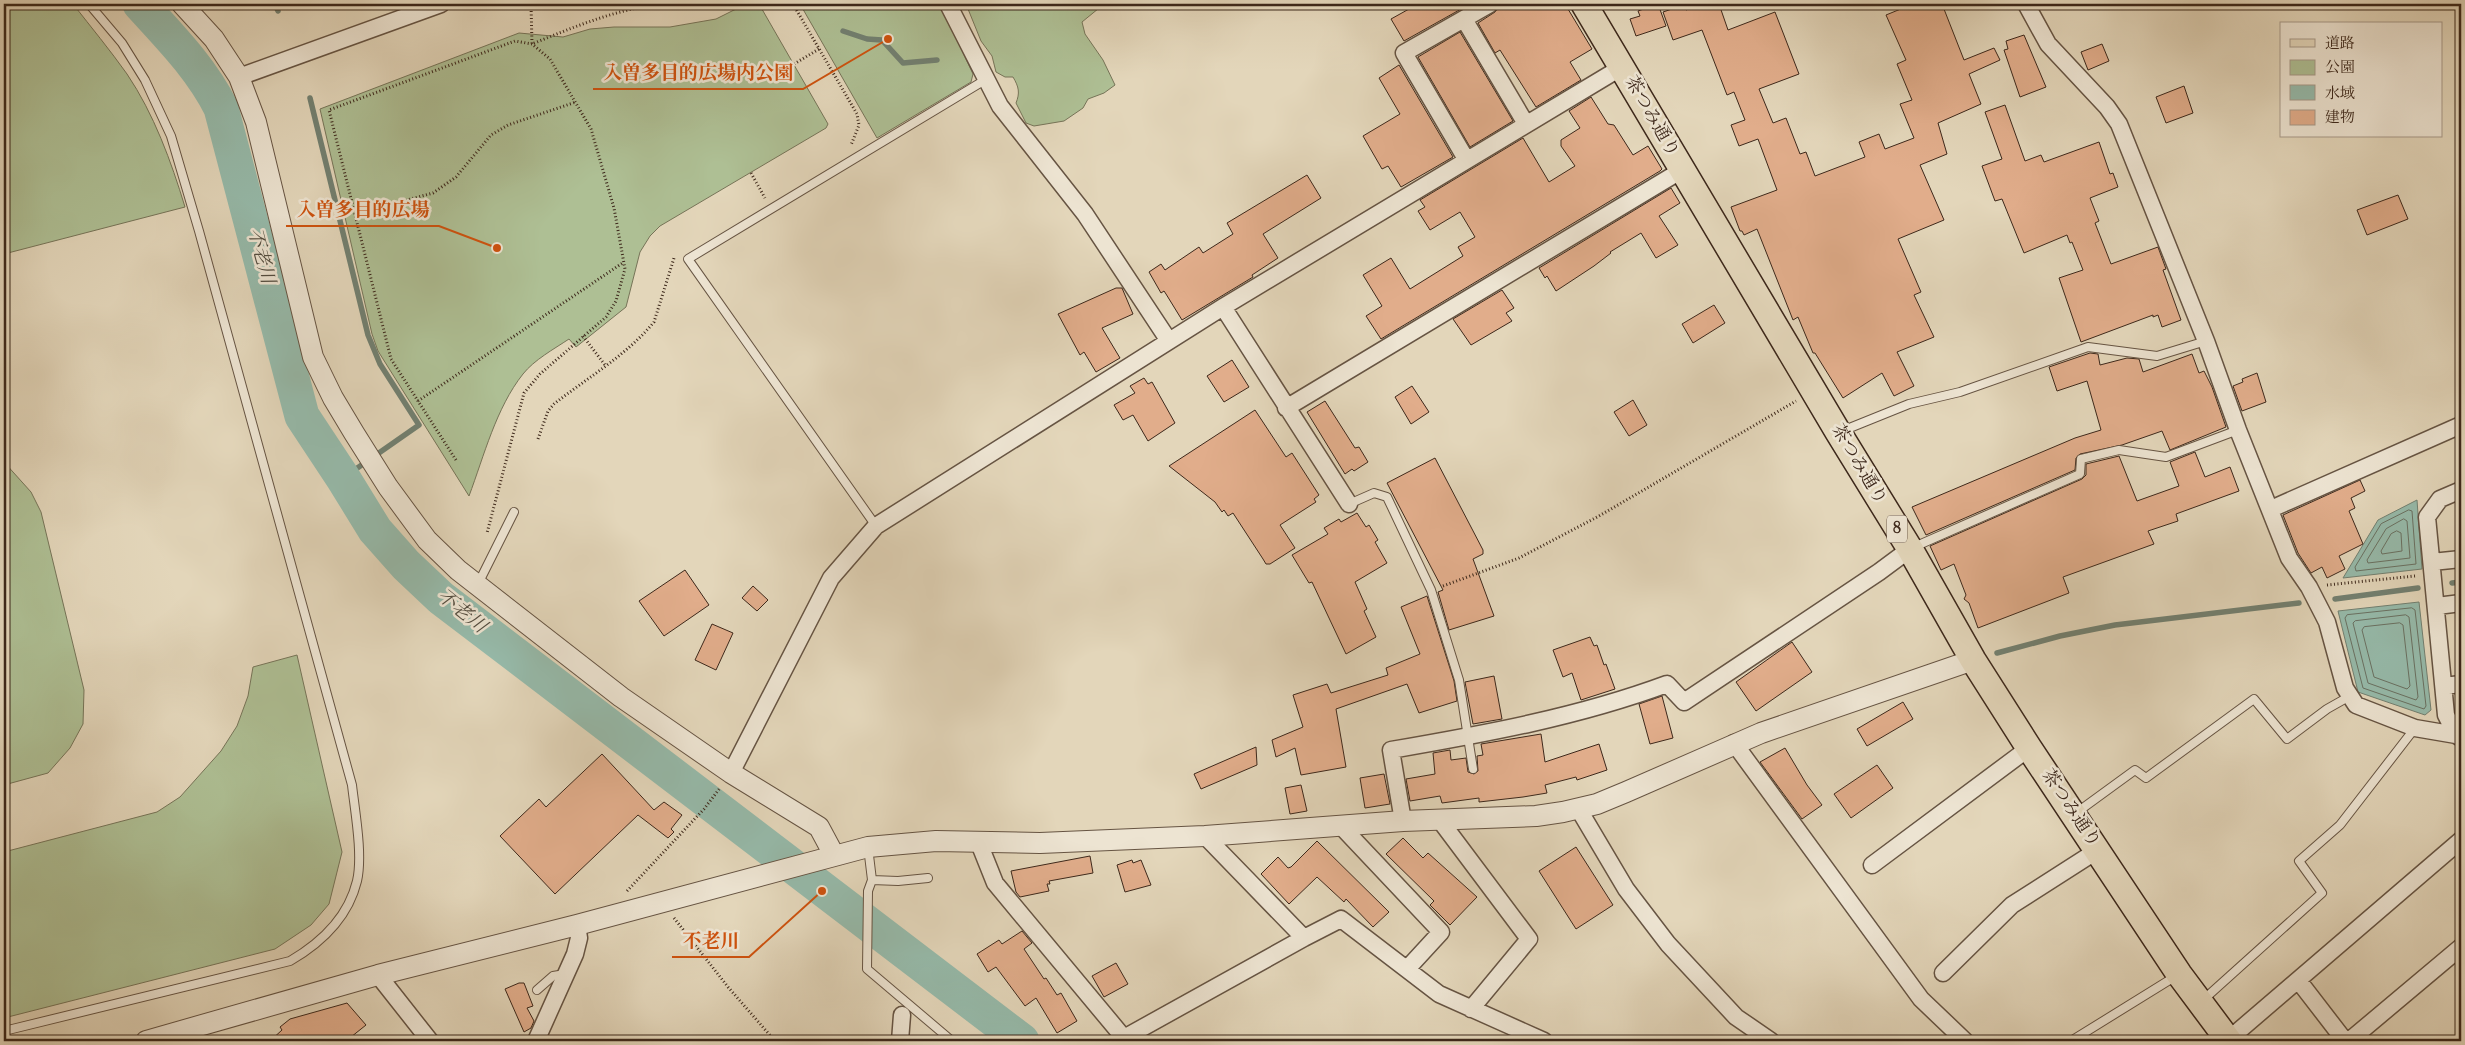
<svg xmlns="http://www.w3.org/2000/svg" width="2465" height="1045" font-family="'Sorts Mill Goudy','Noto Serif JP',serif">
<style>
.green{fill:#aebf94;stroke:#767458}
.water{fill:#96baaa;stroke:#728071}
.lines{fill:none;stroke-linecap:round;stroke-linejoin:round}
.shore{stroke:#6a7162;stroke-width:1}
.stream{stroke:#728071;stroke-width:5.5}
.river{stroke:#96baaa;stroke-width:35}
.building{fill:#e1ad8b;stroke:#3d281b}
.service-casing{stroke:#665443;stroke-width:10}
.minor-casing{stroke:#665443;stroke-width:19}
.tertiary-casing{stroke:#665443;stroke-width:22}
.primary-casing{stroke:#3d281b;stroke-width:28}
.path{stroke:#3d281b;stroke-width:3;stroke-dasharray:1 2.5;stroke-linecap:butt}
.service{stroke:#ede4d2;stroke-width:8}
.minor{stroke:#ede4d2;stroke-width:16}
.tertiary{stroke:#ede4d2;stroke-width:20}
.primary{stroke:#e3d6ba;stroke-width:25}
.labels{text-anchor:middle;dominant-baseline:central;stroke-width:5;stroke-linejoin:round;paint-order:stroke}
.shield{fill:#ede4d2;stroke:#726052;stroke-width:1}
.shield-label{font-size:16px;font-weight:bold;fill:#3d281b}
.street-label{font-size:18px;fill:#3d281b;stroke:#ede4d2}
.water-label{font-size:19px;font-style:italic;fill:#534c3f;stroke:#ede4d2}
.leader{fill:none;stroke:#ce520e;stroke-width:2}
.callout-dot{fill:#ce520e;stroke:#ede4d2;stroke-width:2}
.callout-label{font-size:19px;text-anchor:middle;font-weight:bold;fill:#ce520e;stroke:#ede4d2;stroke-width:5;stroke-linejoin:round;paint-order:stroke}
</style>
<rect width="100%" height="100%" fill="#e3d6ba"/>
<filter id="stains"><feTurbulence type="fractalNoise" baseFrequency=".004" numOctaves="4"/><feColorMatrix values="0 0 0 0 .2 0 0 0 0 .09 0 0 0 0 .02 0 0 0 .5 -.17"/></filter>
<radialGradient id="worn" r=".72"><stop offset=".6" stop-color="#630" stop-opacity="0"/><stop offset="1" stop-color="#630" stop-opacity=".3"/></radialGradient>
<path class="green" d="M4,4h69c18,23 37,46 54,70 27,40 44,87 58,133l-181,47z
M746,4h13l69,120 -2,4 -166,98 -10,10 -10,16 -14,55 -50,40 -7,-8c-15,10 -35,21 -46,35 -27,34 -39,82 -54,122l-91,-145 -6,-17 -52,-225 199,-76 44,4 27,-8 24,-2h56l46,-8z
M800,4h140l33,70 -2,8 -94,56z
M966,4h138l-22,18 3,12 18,26 12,25 -11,8 -16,6 -5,9 -19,13 -30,5 -8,-3 -10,-20c4,-10 3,-16 -3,-26h-8l-9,-5 -4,-16 -11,-15z
M4,462l27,30 10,20 43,178 -1,34 -13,24 -22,25 -44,12z
M297,655l45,197 -13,52 -18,21 -36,24 -271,69v-166l153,-40 23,-15 41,-46 16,-25 11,-30 5,-29z"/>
<path class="water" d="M2417,500l5,69 -79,9 35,-58z
M2419,602l12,108 -6,5 -67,-23 -20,-81z"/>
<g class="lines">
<path class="shore" d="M2409,510l3,1 4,53 -60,7 -1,-4 26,-43z
M2404,519l3,2 3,37 -42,5 -1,-3 19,-31z
M2397,531l4,2 1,18 -20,3 -1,-3 10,-17z
M2412,608l3,2 11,96 -2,3 -61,-21 -18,-70 2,-3z
M2406,615l3,2 9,80 -2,3 -48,-17 -15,-60 2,-2z
M2400,623l3,2 7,61 -3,3 -33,-12 -12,-47 2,-3z"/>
<path class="stream" d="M275,4l3,7
M843,31l24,8 15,1 21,23 34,-3
M310,98l58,237 12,29 39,61 -76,53
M2452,583l9,-1
M2335,599l83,-11
M1997,653l63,-17 55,-11 184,-22"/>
<path class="river" d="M140,4c30,33 61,64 81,104l81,308 41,62 32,52 31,35 35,33 581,443"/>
</g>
<path class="building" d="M1418,4h52l-66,37 -13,-22z
M1500,4h65l27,45 -22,13 11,18 -45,27 -36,-57 -5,3 -17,-30 17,-11z
M1658,4l8,22 -30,10 -6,-17 10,-3 -2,-5z
M1702,4h17l9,26 47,-18 24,62 -40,15 14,34 13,-5 14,36 6,-2 9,24 50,-19 -6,-15 20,-8 6,15 29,-11 -14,-34 12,-4 -15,-36 9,-4 -20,-45 27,-11h29l22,56 30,-12 6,12 -31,14 12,30 -43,19 9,31 -27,11 24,55 -46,19 23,53 -7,3 20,42 -37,15 17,34 -20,10 -12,-23 -39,25 -28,-45h-2l-15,-36 -5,3 -36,-91 -13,6 -2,-4h-2l-9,-24 46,-17 -19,-51 -19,7 -8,-21 14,-5 -11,-28 -7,3 -25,-65 -29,10 -10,-28 21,-7 2,5z
M1460,32l53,89 -43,26 -52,-90z
M2024,35l22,52 -26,10 -16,-47 4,-1 -2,-8z
M2102,44l7,17 -21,9 -7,-18z
M1399,65l54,92 -52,30 -13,-21 -6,3 -19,-33 37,-22 -21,-36z
M2184,86l9,27 -27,10 -10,-26z
M1591,97l17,27 6,1 19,30 15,-9 14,23 -2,2 -279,168 -15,-23 16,-10 -19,-31 28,-17 19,31 53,-33 -5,-9 17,-10 -15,-25 -30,18 -12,-19 7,-4 -5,-7 103,-62 26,44 26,-16 -14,-20v-6l19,-12 -11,-17z
M2005,105l20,56 16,-6 3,7 55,-20 11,32 3,-1 5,14 -28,11 9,23 -4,2 16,41 47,-17 8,22 -3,1 18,50 -19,7 -4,-12 -5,2v-2l-72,27 -22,-64 24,-8 -11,-28 -2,1 -3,-8 -43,18 -22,-54 -7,2 -13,-35 20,-7 -17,-47z
M1307,175l14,23 -58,36 15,24 -26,17 1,2 -71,43 -16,-26 -2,-3 -3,2 -12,-21 12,-8 4,6 34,-23 4,6 30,-19 -6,-11z
M1671,188l9,15 -21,13 19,29 -22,13 -15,-25 -31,19 1,1 -17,13 -38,25 -9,-15 -2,2 -6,-10z
M2398,195l10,24 -41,16 -10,-25z
M1116,288h6l11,26 -31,14 18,30 -24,14 -12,-20 -4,3 -22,-41z
M1502,290l12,18 -8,5 6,8 -41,24 -18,-26z
M1714,305l11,18 -32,20 -11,-19z
M2090,353l8,1 2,11 27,-7 12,1 4,13 49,-18 7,19 5,-2 8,16 14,40 -56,23 -8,-19 -40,14 -42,9 -4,4 -1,12 -149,65 -14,-28 163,-69 26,-8 -14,-49 -30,10 -8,-24z
M1232,360l17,27 -25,15 -17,-26z
M2257,373l9,29 -24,9 -9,-25 10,-4 -1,-3z
M1144,378l4,6 4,-2 23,41 -27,18 -15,-26 -10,5 -9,-15 21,-12 -5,-7z
M1412,386l17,26 -18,12 -16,-27z
M1633,400l14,25 -18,11 -15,-24z
M1325,401l30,47 4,-1 9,15 -14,9 -2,-2 -7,5 -38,-62z
M1255,410l31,47 6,-4 27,42 -5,4 2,3 -36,23 15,23 -25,16h-4l-3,-5 -30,-46 -5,3 -4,-6 -2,2 -7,-10 -46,-36z
M2195,452l10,25 25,-10 9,24 -63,23 2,7 -30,10 6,13 -91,33 6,16 -91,35 -9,-25 -5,-4 2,-4 -12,-31 -13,6 -11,-24 152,-67 4,-4v-11l33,-8 18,45 42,-15 -9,-24z
M1435,458l48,92v4l-10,5 21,57 -45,14 -11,-38 5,-2 -56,-107z
M2360,480l5,11 -14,7 4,10 -6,3 14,33 -24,12 6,13 -18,9 -5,-11 -11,6 -13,-20 -15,-38z
M1357,513l9,14 3,-2 9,15 -3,2 12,21 -32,19 12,27 -3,2 12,26 -30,17 -34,-72 -3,1 -17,-28 36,-21 -4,-6 15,-9 2,3z
M685,570l24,35 -45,31 -25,-35z
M753,586l15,14 -11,11 -15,-13z
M1427,596l27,85 3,20 -38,12 -12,-29 -71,25 10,58 -45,8 -6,-27 -19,9 -4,-17 31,-13 -10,-32 34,-11 4,9 57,-18 -2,-7 34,-14 -19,-47z
M712,624l21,9 -17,37 -21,-10z
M1590,637l4,9 3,-1 7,20 2,-1 9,25 -34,11 -9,-27 -9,4 -10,-27z
M1792,642l20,30 -56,39 -20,-29z
M1494,676l8,43 -29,5 -8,-42z
M1662,696l11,42 -23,6 -11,-40z
M1903,702l10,17 -46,27 -10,-17z
M1541,734l4,28 54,-18 8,26 -30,10 -1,-3 -31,8 2,8 -24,4 -44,5v-4l-37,5 -2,-7 -30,5 -4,-22 29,-5 -2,-21 17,-3 1,10 15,-2 2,14 6,2 4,-3 -1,-15 6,-1 -2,-11z
M1256,747l1,18 -56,24 -7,-15z
M1785,748l22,37 15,20 -20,14 -42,-57z
M602,754l52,56 10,-8 18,13 -11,14 3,3 -6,6 -30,-23 -83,79 -55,-58 39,-37 7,8z
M1877,765l16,23 -42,30 -17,-24z
M1384,774l6,30 -25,4 -5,-30z
M1301,785l6,26 -17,3 -5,-26z
M1403,838l20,20 5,-5 49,44 -27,28 -20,-20 4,-4 -48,-47z
M1317,841l72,71 -16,15 -27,-28 -2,3 -27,-25 -28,27 -28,-30 17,-17 10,11 3,-1z
M1576,847l37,58 -37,24 -37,-58z
M1090,856l3,17 -44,8 1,3h-3l2,7 -29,6 -4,-5 -5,-21z
M1132,860l1,3 8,-3 10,25 -26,7 -8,-27z
M1022,931l10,12 -8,6 20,30 2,-1 11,17 4,-2 16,28 -20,12 -21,-35 -11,8 -29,-39 -8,5 -11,-18 22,-14 3,4z
M1116,963l12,21 -24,13 -12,-21z
M519,983h5l9,23 -6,2 7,13 -3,7 -7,4 -19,-43z
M347,1003l19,22 -20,16h-76l12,-11 -2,-3 10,-8z"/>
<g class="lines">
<g class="service-casing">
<path id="service" d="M1842,431l67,-27 51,-12 128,-45 69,9 49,-15
M1349,504l25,-11 13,4 44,93 28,90 14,89
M876,526l-188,-267 297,-179
M1914,547l166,-73 1,-15 38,-9 47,7 72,-27
M478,584l36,-72
M2076,813l59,-43 11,8 108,-79 33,40 40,-30 23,-13
M868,847l4,33
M928,878l-30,3 -26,-1 -4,11 -1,78 85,72
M537,990l16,-14 12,-2
M2202,1001l120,-108 -23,-32 41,-36 75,-97
M4,1031l286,-70c31,-18 58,-43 67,-80 6,-26 -2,-69 -5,-96l-153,-554 -28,-95 -26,-56 -23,-37 -33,-39
M2071,1041l105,-65"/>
</g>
<g class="minor-casing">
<path id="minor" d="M948,4l52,102 85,108 84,127
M2026,4l22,40 59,63 12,17 87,217 32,89 51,128 20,29 18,35 18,66 11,17 59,23 41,7 5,3
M1464,19l62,105
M239,77l202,-73
M1466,159l-62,-106 86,-49
M1223,307l126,197
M1286,408l396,-238
M2271,509l190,-84
M2432,562l29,-3
M2437,606l24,-3
M2444,686l17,-2
M2456,735l-10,-20 -19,-198 13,-18 21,-9
M1734,743l187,256 44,42
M731,773l100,-195 45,-52 347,-219 399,-240
M1578,808l48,81 42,55 68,73 35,24
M1439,819l90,120 -58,70
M1403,821l-12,-71c93,-16 187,-33 276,-66l17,18 195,-130 31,-23
M1340,825l101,107 -34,37
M1205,836l99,102 37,-19 98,75 105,47
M979,843l16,40 129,155 180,-100
M1872,865l157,-117
M1943,973l69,-68 86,-55
M378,975l52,66
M2298,980l47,61
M2228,1040l233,-200
M536,1041l39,-87 4,-16 -2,-13
M900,1041l2,-26
M2349,1041l112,-94"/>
</g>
<g class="tertiary-casing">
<path id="tertiary" d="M182,4l32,35 25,38 17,45 57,235 20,41 21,35 34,54 39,53 31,30 163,127 110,76 88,54 15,28
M146,1041l232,-66 199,-50 291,-78 68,-6 104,2 165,-7 198,-15 133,-5 27,-4 34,-8 29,-12 135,-59 212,-73"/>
</g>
<g class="primary-casing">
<path id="primary" d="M1584,4l254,428 72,117 63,111 56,88 150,226 50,67"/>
</g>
<path class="path" d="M531,4l1,40c42,-17 82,-34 128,-40
M793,4l64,110 2,11 -8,20
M794,64l25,-15
M751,173l14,25
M355,214l78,-21 23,-16 35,-42 17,-10 68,-23
M583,336l22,29
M418,401l206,-139
M538,439l10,-28 6,-7c33,-26 73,-49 100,-82l20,-64
M456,460l-65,-101 -62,-249 186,-69 17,3 18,15 41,70 23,79 11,61 -9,32 -10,16 -66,57 -16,19 -37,140
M2327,585l88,-9
M1443,586l76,-28 80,-42 197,-115
M627,891l77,-82 16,-21
M674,918l54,69 47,54"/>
<use href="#service" class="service"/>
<use href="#minor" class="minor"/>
<use href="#tertiary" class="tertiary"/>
<use href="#primary" class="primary"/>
</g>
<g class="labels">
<rect class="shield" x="1887" y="515.5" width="20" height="27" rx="4"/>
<g class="shield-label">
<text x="1897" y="529">8</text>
</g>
<g class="street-label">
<text transform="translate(1651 117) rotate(60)">茶つみ通り</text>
<text transform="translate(1858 465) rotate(59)">茶つみ通り</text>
<text transform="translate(2070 809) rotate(56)">茶つみ通り</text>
</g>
<g class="water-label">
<text transform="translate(260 256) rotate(75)">不老川</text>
<text transform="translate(461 612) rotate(39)">不老川</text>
</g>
</g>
<path class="leader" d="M888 39L803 89H593M497 248L439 226H286M822 891L749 957H672"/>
<g class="callout-dot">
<circle cx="888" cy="39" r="5"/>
<circle cx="497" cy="248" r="5"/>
<circle cx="822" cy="891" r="5"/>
</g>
<g class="callout-label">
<text x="698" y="79">入曽多目的広場内公園</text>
<text x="363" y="216">入曽多目的広場</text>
<text x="711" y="947">不老川</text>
</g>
<rect width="2465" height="1045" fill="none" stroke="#e3d6ba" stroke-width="20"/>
<rect x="5" y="5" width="2455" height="1035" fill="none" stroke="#3d281b" stroke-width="2.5"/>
<rect x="10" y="10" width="2445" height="1025" fill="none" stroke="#3d281b"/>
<rect x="2280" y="22" width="162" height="115" fill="#ede4d2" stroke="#a79989"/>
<rect x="2290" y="39" width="25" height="8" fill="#e3d6ba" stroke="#a79989"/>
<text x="2325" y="48" font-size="15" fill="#3d281b">道路</text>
<rect x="2290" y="60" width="25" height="15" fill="#aebf94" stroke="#a79989"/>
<text x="2325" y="72" font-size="15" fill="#3d281b">公園</text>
<rect x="2290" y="85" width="25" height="15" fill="#96baaa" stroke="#a79989"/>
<text x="2325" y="98" font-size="15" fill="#3d281b">水域</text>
<rect x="2290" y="110" width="25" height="15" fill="#e1ad8b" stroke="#a79989"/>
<text x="2325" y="122" font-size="15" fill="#3d281b">建物</text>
<rect width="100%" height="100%" filter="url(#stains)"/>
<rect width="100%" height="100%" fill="url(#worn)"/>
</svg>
